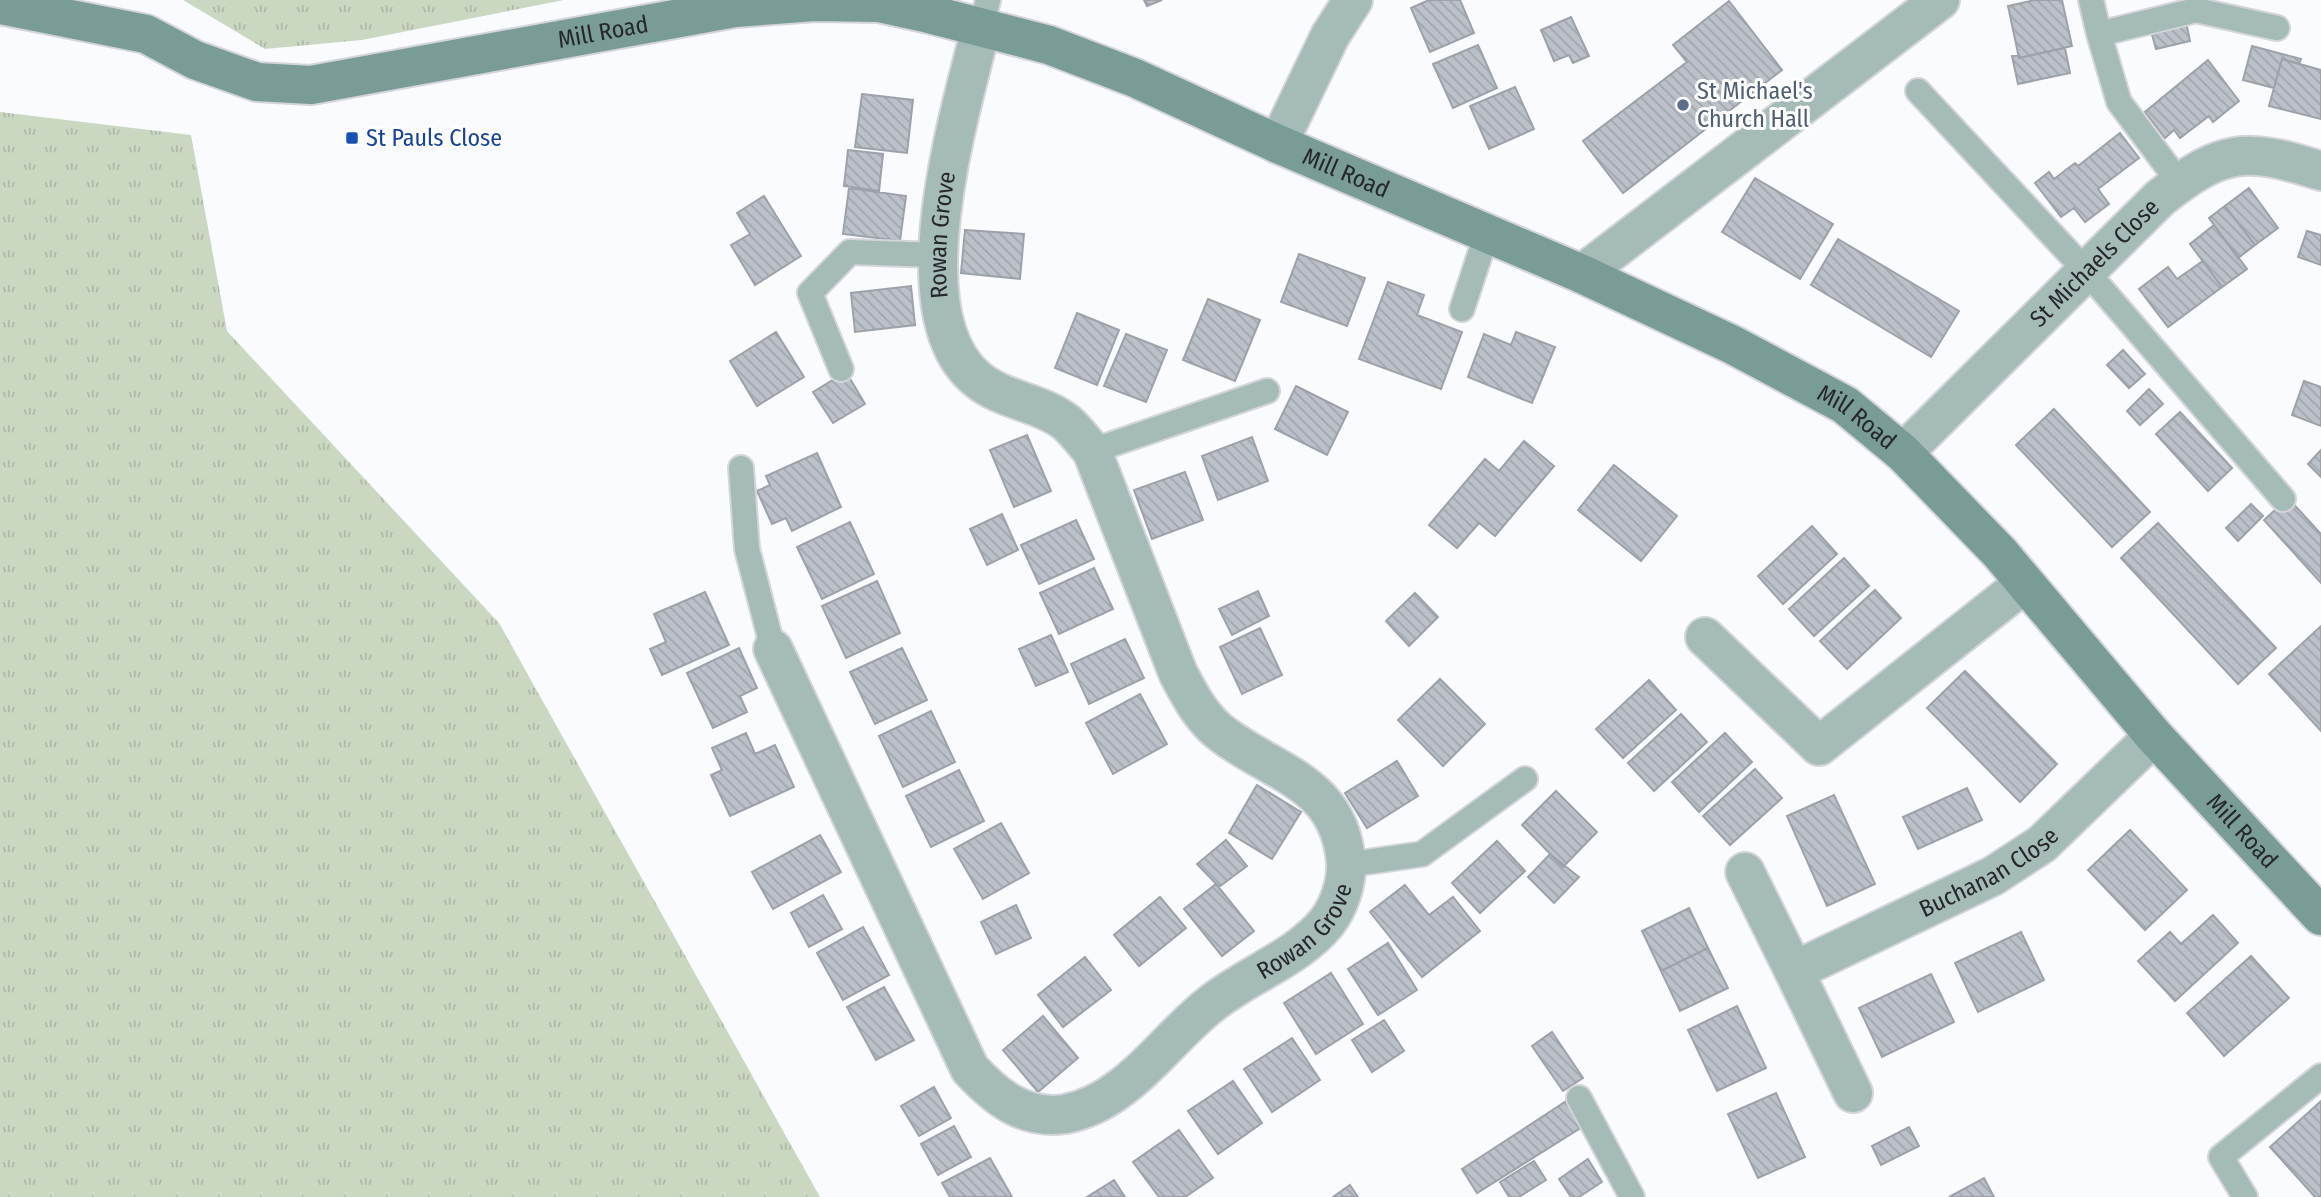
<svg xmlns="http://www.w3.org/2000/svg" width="2321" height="1197" font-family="'Fira Sans Condensed',sans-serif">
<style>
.grass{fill:url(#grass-tufts)}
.building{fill:url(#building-back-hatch);stroke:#9ca1aa;stroke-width:2}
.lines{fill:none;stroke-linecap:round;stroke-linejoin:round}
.lane-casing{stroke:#d3d5d9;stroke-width:28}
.street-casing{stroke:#d3d5d9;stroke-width:42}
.secondary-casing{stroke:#d3d5d9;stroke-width:42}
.lane{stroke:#a4bbb7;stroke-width:24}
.street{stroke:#a4bbb7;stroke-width:38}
.secondary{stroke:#7a9c96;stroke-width:38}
.service-dot{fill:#5c6f8a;stroke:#fff;stroke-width:2.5}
.transit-dot{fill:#1a4fb4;stroke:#fff;stroke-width:2.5}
.labels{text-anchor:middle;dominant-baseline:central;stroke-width:6;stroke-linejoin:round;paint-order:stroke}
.street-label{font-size:24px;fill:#25272b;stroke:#fff}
.service-label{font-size:24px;fill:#4e5e75;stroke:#fff;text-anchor:start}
.transit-label{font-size:24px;fill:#164399;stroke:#fff;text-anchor:start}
</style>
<defs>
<pattern id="grass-tufts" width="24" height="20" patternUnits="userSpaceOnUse" patternTransform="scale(1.75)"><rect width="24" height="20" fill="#cbd8c1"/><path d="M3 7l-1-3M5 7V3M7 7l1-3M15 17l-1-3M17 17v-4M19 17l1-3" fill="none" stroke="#aeb9a6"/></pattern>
<pattern id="building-back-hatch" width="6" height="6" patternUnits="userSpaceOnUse" patternTransform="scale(1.75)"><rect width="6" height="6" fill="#bbc0c9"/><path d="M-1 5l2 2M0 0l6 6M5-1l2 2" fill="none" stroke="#a1a5ad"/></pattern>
</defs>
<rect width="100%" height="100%" fill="#f9fbff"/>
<path class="grass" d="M183,0h381l-202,40 -97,9z
M0,112l191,23 36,196 272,292 321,574h-820z"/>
<path class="building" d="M1144,0h18l-15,6z
M1429,0h31l14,33 -44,19 -19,-44z
M2035,0h27l10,46 -53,12 -11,-52z
M1729,1l53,69 -159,123 -40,-52 104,-79 -14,-17z
M1571,17l18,39 -16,7 -4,-8 -15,6 -13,-31z
M2186,22l4,19 -34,8 -5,-18z
M1478,45l19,43 -44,20 -20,-44z
M2252,46l49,13 -2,5 -17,-5 -8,29 -31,-8z
M2065,48l5,25 -52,11 -6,-28 7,-1v3z
M2282,59l39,11v49l-52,-13z
M2208,60l31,41 -26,21 -4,-6 -29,22 -6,-8 -9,8 -20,-26z
M1515,87l19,42 -45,20 -19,-43z
M862,94l51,6 -6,53 -52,-6z
M2120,133l19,25 -41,31 11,15 -24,18 -11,-14 -13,9 -26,-34 14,-11 5,7 21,-16 3,3z
M848,150l35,4 -4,37 -35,-5z
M1755,178l78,46 -33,55 -78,-47z
M849,188l57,8 -6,45 -57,-7z
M2249,188l29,40 -23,17 -30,-39z
M764,196l37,60 -46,29 -24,-40 19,-11 -13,-21z
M2225,206l30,39 -17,13 -29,-40z
M2214,225l33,44 -25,18 -32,-43z
M965,230l59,4 -4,45 -59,-6z
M2307,231l14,4v30l-23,-8z
M1838,239l121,72 -28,46 -120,-72z
M1299,254l66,24 -18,48 -66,-24z
M2203,261l19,26 -54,40 -29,-38 29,-22 9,12z
M1388,282l36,13 -7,20 45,17 -21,57 -82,-30z
M911,286l4,39 -60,7 -4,-39z
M1208,299l52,21 -25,61 -52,-21z
M1077,313l42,17 -22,55 -42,-17z
M776,332l28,45 -47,29 -27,-45z
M1516,332l39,15 -23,56 -64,-26 16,-43 27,11z
M1126,334l41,16 -21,52 -42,-16z
M2123,350l22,24 -16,14 -22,-23z
M846,372l19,32 -32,19 -20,-31z
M2304,381l17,6v39l-29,-11z
M1296,386l52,26 -21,43 -52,-26z
M2149,389l14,15 -23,21 -13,-14z
M2054,409l96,103 -38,35 -96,-102z
M2180,412l52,56 -24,23 -52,-57z
M1027,435l24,56 -37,16 -24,-57z
M1252,437l16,44 -50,19 -16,-44z
M1524,441l30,25 -59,70 -16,-13 -22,25 -28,-23 56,-66 14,12z
M2321,450v27l-13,-13z
M817,453l24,54 -49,24 -6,-13 -14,6 -15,-33 13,-6 -4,-9z
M1614,465l63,51 -36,45 -63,-51z
M1185,472l18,48 -51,19 -18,-49z
M2288,498l33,36v49l-57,-63z
M2251,504l12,12 -25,25 -12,-13z
M1002,514l16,36 -31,15 -17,-36z
M1076,520l18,39 -55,25 -18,-39z
M850,522l24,52 -52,25 -25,-52z
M2158,523l118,125 -38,36 -117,-126z
M1812,526l25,28 -54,50 -25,-28z
M1844,558l25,28 -55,50 -25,-27z
M1094,568l19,41 -54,25 -19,-41z
M877,581l23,52 -54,25 -24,-52z
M1875,590l26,28 -54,51 -27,-28z
M1258,591l11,25 -37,19 -13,-26z
M705,592l24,53 -67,30 -12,-26 16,-7 -12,-28z
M1415,593l23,24 -29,29 -23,-25z
M2321,626v105l-52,-57z
M1260,628l22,47 -40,19 -22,-47z
M1051,635l17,37 -32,14 -17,-37z
M1125,639l19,39 -55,26 -18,-40z
M739,648l18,40 -17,8 7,16 -34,16 -26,-55z
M902,648l25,52 -52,24 -25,-52z
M1965,671l92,93 -37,38 -93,-94z
M1440,679l45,45 -42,42 -45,-46z
M1649,680l27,30 -53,48 -27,-29z
M1140,694l27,50 -54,30 -27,-51z
M931,711l24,51 -52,25 -24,-51z
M1681,714l26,28 -53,49 -26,-28z
M746,733l9,21 20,-9 19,42 -64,29 -19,-41 11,-5 -10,-22z
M1725,733l27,29 -53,50 -27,-30z
M1397,761l21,35 -51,32 -22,-35z
M1755,769l27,29 -52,47 -27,-29z
M959,770l25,51 -53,26 -25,-51z
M1257,785l44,27 -29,47 -43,-26z
M1967,788l15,32 -64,29 -15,-32z
M1556,791l41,41 -34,35 -41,-42z
M1834,795l41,89 -48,22 -40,-90z
M1001,823l28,50 -46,26 -29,-50z
M2130,830l57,60 -42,40 -57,-60z
M820,835l21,37 -68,37 -21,-37z
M1226,840l21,26 -28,21 -22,-23z
M1497,841l28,30 -45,42 -28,-30z
M1550,854l29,23 -25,26 -26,-26z
M1216,884l38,47 -32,25 -38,-47z
M1405,885l24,30 24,-18 27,34 -58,46 -52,-65z
M823,895l19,34 -33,18 -18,-34z
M1160,897l26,31 -47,38 -25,-31z
M1016,905l15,33 -35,16 -15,-32z
M1689,908l19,40 -47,23 -19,-40z
M2213,915l25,28 -63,58 -37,-40 32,-29 11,12z
M863,927l26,48 -46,25 -26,-47z
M2021,932l23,48 -66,32 -23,-49z
M1388,943l29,47 -39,25 -30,-46z
M1708,948l20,40 -48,23 -19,-40z
M2251,956l38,42 -65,58 -37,-43z
M1085,957l26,33 -48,37 -25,-32z
M1331,973l32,51 -47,30 -32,-51z
M1931,974l23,48 -72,35 -23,-49z
M884,987l30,53 -38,20 -29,-53z
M1737,1006l29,62 -49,23 -29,-61z
M1043,1016l35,42 -40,34 -35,-42z
M1384,1020l20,31 -32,21 -20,-32z
M1552,1032l31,46 -20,13 -31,-45z
M1292,1038l28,42 -48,32 -28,-43z
M1233,1081l29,42 -44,31 -30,-43z
M934,1087l17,31 -32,18 -18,-30z
M1776,1093l29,64 -47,21 -30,-64z
M1568,1100l8,12 3,17 -102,64 -15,-24z
M2321,1101v96h-6l-45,-50z
M954,1126l17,31 -33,18 -17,-31z
M1909,1127l10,19 -38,19 -9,-19z
M1179,1130l34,48 -28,19h-26l-26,-35z
M990,1158l22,39h-62l-8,-14z
M1588,1159l14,23 -23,15h-8l-12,-18z
M1534,1161l12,19 -27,17h-10l-9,-15z
M1984,1178l10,19h-45z
M1114,1180l11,17h-38z
M1350,1185l8,12h-25z"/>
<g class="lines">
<g class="lane-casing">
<path id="lane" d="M2091,0l8,34
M981,28l7,-28
M1918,91l168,180 197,228
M2179,182l-60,-80 -20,-68 97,-24 81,18
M1462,309l25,-76
M841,369l-31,-76 40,-41 87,3
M1092,451l175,-60
M741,468l6,81 26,100
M1346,865l76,-11 103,-75
M1579,1098l53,99
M2245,1197l-24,-40 100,-81"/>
</g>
<g class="street-casing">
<g id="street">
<path d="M1278,144l52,-108 23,-36"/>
<path d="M1582,274l358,-274"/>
<path id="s1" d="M1903,453l257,-255c63,-50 86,-51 161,-27"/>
<path d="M1705,637l114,109 206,-163"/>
<path id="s2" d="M773,649l197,420c26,28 54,51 95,45 22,-4 40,-14 57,-27 32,-24 57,-58 89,-83 36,-29 87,-46 116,-82 12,-16 20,-39 19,-59 -6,-79 -68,-88 -121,-127 -22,-15 -35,-40 -47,-63l-86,-222c-8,-9 -16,-20 -25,-28 -26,-21 -64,-22 -90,-44 -79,-65 -17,-265 4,-351"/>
<path d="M1745,872l49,99"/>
<path id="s3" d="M1853,1093l-59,-122 199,-95 49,-32 112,-108"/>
</g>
</g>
<g class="secondary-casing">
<g id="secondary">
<path id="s4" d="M0,5l146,29 49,26 62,22 54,3 424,-77 80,-6 64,1 50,11 120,31 86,33 143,66 304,130 151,71 112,60 58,48 97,100 154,183 167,180"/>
</g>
</g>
<use href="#lane" class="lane"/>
<use href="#street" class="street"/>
<use href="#secondary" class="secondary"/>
</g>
<circle class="service-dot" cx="1683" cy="105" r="7"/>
<rect class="transit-dot" x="345" y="131" width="14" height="14" rx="3.5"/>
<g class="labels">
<g class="street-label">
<text stroke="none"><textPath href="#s4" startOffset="621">Mill Road</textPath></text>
<text stroke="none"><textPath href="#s4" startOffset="1398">Mill Road</textPath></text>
<text stroke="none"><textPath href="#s2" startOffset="1760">Rowan Grove</textPath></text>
<text stroke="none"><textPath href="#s1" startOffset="270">St Michaels Close</textPath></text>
<text stroke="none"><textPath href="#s4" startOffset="1965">Mill Road</textPath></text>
<text stroke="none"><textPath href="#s4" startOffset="2532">Mill Road</textPath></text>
<text stroke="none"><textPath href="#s3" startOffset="354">Buchanan Close</textPath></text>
<text stroke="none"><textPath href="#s2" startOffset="880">Rowan Grove</textPath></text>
</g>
<g class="service-label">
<text x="1697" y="91">St Michael's<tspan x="1697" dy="28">Church Hall</tspan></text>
</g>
<g class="transit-label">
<text x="366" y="138">St Pauls Close</text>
</g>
</g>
</svg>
